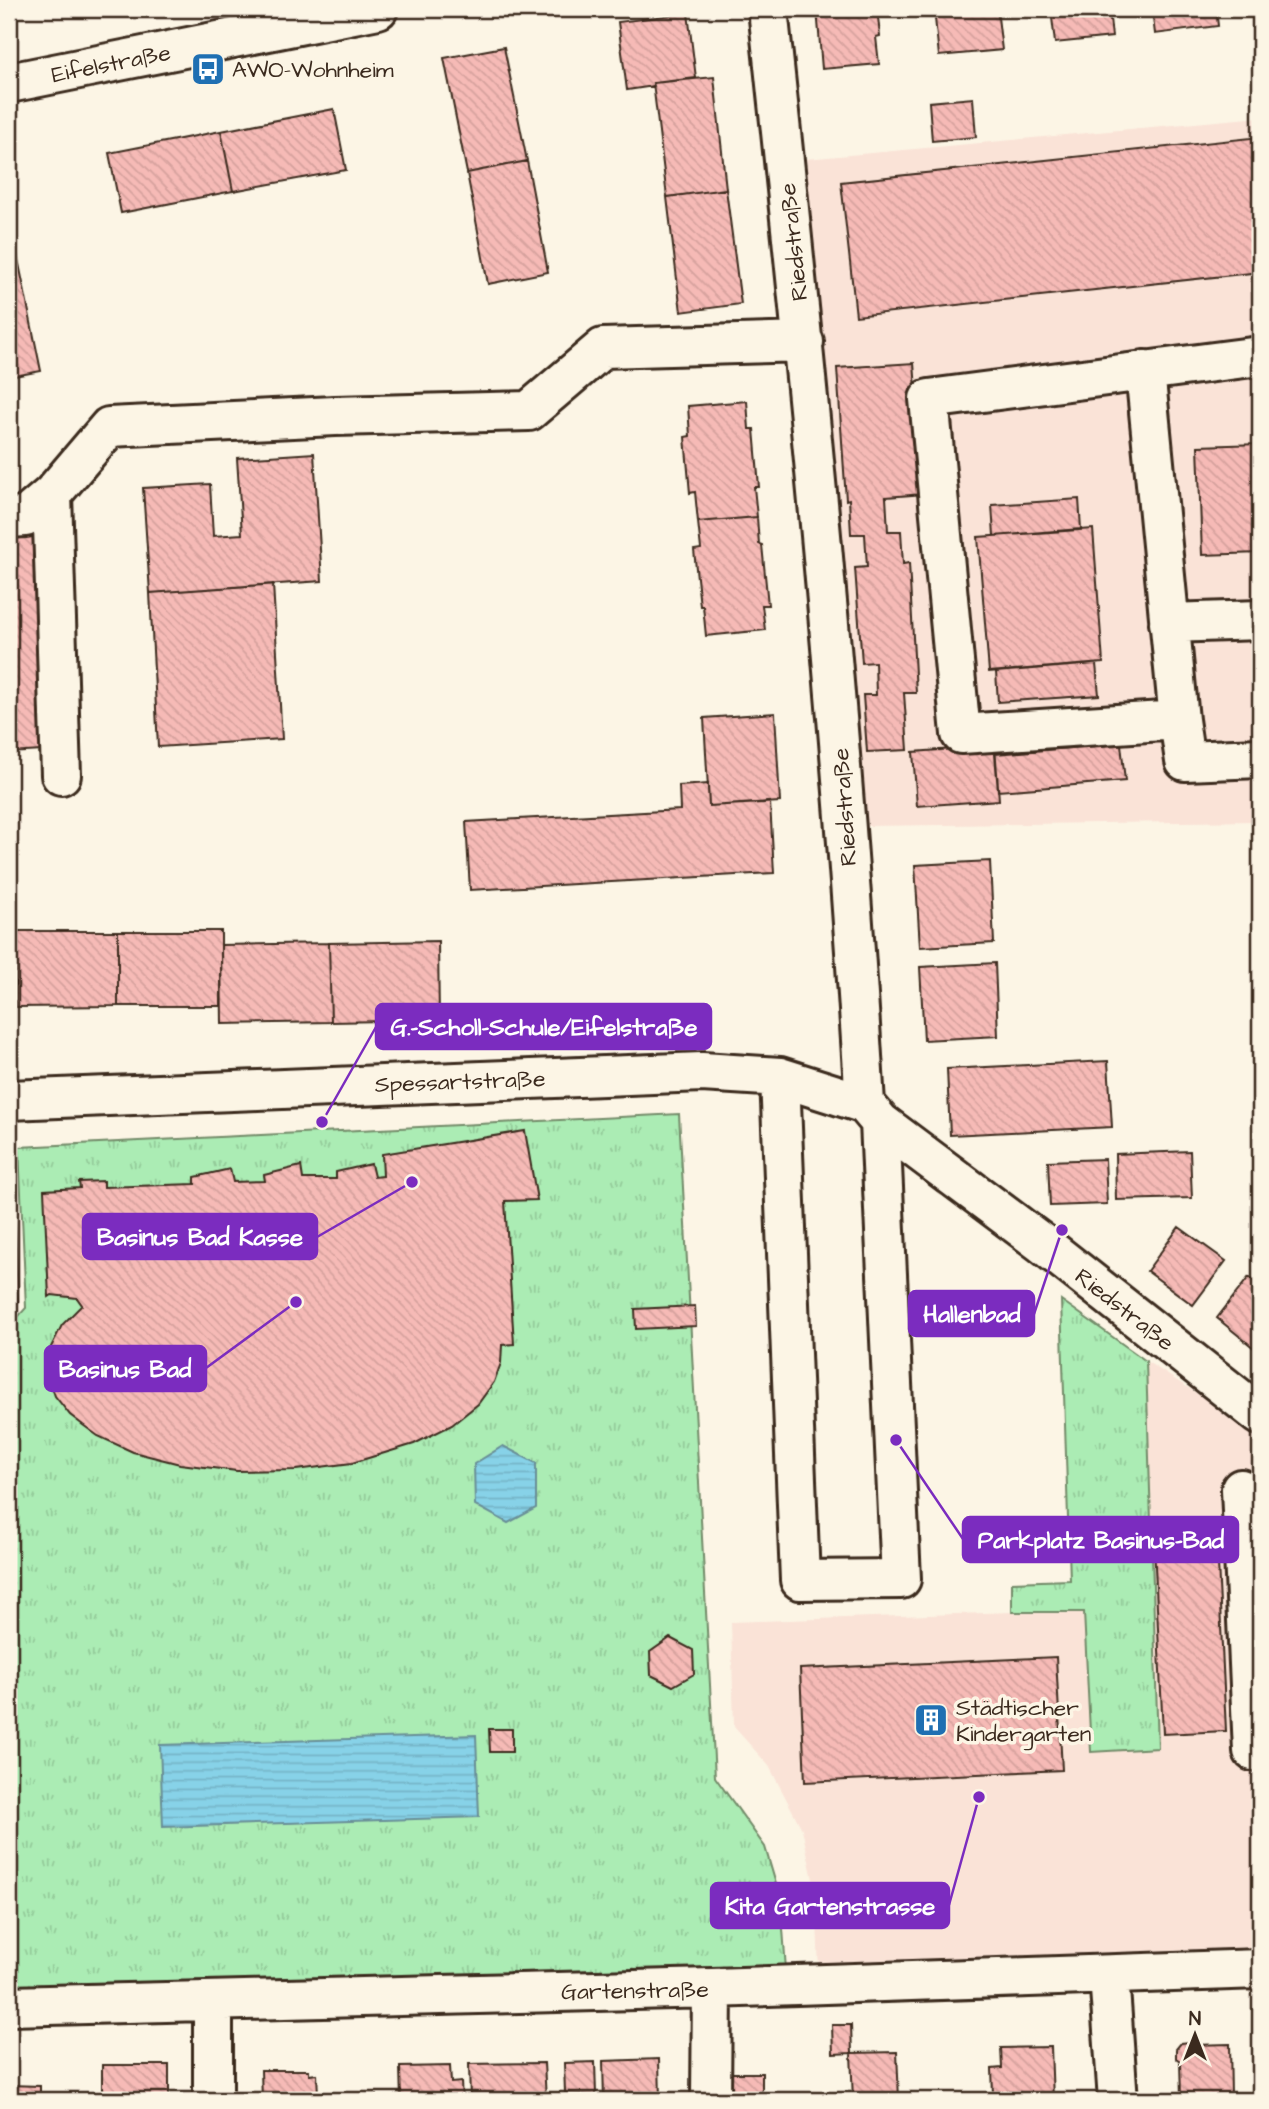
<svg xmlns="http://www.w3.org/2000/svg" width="1269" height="2109" viewBox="0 0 1269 2109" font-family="'Architects Daughter',sans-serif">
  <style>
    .built { fill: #fae3d7 }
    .grass { fill: url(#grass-tufts); stroke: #738b69; stroke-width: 2 }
    .water { fill: url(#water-rules); stroke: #698f97; stroke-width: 2 }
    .building { fill: url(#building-back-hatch); stroke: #3b2a1e; stroke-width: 2 }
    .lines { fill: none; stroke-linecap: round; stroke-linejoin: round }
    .minor-casing { stroke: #3b2a1e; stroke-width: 44 }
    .minor { stroke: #fcf5e5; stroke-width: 38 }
    .labels { text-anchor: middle; stroke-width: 7; stroke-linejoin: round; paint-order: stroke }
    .street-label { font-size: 23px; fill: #3b2a1e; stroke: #fcf5e5 }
    .poi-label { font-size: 23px; fill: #3b2a1e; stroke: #fcf5e5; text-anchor: start }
    .leader { fill: none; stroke: #7b2cbf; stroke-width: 2.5 }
    .callout-dot { fill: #7b2cbf; stroke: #fcf5e5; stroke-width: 2.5 }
    .callout { fill: #7b2cbf; stroke: #7b2cbf; stroke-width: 2.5 }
    .callout-label { font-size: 24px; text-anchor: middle; font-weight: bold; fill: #fff }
  </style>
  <defs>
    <pattern id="grass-tufts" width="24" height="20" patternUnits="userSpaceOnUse" patternTransform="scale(1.75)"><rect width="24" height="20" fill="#abecb4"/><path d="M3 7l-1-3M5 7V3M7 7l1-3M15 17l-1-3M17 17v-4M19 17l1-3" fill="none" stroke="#94cb9a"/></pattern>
    <pattern id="water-rules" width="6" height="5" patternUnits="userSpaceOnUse" patternTransform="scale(1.75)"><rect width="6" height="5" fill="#87d2e8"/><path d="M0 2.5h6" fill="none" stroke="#75b4c7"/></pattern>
    <pattern id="building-back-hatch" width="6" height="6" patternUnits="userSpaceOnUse" patternTransform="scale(1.75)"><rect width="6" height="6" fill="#f6bab6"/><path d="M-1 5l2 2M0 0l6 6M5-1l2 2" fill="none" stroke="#d4a09c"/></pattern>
  </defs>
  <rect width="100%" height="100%" fill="#fcf5e5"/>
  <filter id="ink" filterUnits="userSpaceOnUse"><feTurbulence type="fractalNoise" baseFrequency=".0143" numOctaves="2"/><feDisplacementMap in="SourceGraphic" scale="14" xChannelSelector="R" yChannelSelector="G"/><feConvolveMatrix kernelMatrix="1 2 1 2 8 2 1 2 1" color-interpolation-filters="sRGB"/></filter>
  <g filter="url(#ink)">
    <path class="built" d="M1260,117V821L863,826L806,159Z
      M1146,1361L1245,1424L1260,1402V1958L819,1972L816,1893L802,1829L769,1766L734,1727L731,1622L1012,1612H1084L1091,1752L1157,1749Z"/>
    <path class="grass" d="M679,1114L715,1777L765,1847L781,1901L786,1970L274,1979L9,1988V1327L26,1308L19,1147Z
      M1061,1300L1146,1361L1158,1748L1091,1752L1084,1612H1012V1582L1070,1580Z"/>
    <path class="water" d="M503,1446L536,1463V1508L508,1523L475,1505L474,1464Z
      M476,1735L479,1817L163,1827L160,1745Z"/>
    <path class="building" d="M817,9H874L875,17H878L880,36L876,37L879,64L822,69Z
      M934,9H997L1002,50L939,56Z
      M1051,9H1109L1112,37L1055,43Z
      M1152,9H1216L1218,26L1155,34Z
      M688,13L696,78L653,83L654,86L627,90L618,22Z
      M504,47L527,161L467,173L444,58Z
      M714,77L726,189L667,197L653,83Z
      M973,98L976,137L932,141L929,102Z
      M334,109L346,170L233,191L221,131Z
      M221,131L233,191L121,213L109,153Z
      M1260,137V272L856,316L841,182Z
      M527,161L548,272L488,284L467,173Z
      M726,189L741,304L681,312L667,197Z
      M9,209L18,259L9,261Z
      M18,259L41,371L9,377V261Z
      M914,363L924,494L886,497L888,531H901L903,564L909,563L916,693H904L908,750L867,752L863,695H876L875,662L862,663L855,568L867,567L865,534H851L849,499L846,500L837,368Z
      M747,401L749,429H754L759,487H754L757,517L698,522L695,492L690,493L685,437L690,436L688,406Z
      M1260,444V553L1202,555L1198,446Z
      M314,453L322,581L150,593L143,488L210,484L213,536L242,534L237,458Z
      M1079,499L1081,529L994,536L992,505Z
      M757,517L759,544L762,545L768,605H762L765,630L706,636L703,606H700L694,550L701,549L698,522Z
      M1093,529L1103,663L989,672L978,537Z
      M33,536L42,751L9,753V538Z
      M273,584L282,739L158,747L150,593Z
      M1096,664L1099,695L998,702L996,672Z
      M775,713L780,802L709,806L704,718Z
      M1121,744L1125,781L998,791L995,754Z
      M995,746L999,800L917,806L913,752Z
      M708,784L709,806L770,802L774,873L470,890L466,822L680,810L679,786Z
      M990,861L994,943L920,947L915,865Z
      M16,931H118V1006L16,1007Z
      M118,931H221V1006H118Z
      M438,941L439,1020L331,1022L329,943Z
      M329,943L331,1022L222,1024L221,945Z
      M995,963L998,1036L924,1040L920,967Z
      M1108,1061L1112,1127L950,1135L947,1069Z
      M525,1131L537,1200L505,1201L514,1344L502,1345L501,1363L494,1382L478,1404L452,1425L414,1444L352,1463L296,1470L237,1471L180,1464L133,1452L98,1436L83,1425L70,1415L55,1396L48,1375V1360L51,1347L62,1325L82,1305L77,1298L52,1295L49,1297L44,1190L80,1188L79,1182L104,1181V1187L195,1184V1177L230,1169L233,1182L265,1181L264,1175L301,1166L303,1179H336V1172L371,1164L374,1177L383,1176L382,1154Z
      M1190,1151L1192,1198L1116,1200L1115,1154Z
      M1105,1159L1107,1204L1050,1206L1048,1161Z
      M9,1193H14L18,1302H9Z
      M1179,1227L1226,1261L1193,1305L1147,1271Z
      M1249,1277L1260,1286V1353L1217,1318Z
      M695,1306L696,1326L636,1329L635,1309Z
      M1217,1542L1226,1731L1163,1734L1154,1545Z
      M670,1638L693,1650L694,1674L673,1686L651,1675L650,1652Z
      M1056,1657L1062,1770L805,1782L800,1669Z
      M489,1729H512V1752H490Z
      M832,2025H851L852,2053L833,2054Z
      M1190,2042L1193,2045L1230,2044L1231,2095L1181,2097L1180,2061L1176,2058V2049L1181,2043Z
      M1051,2047L1053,2100H1003V2093L993,2094L992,2069L1002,2068L1001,2048Z
      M897,2052L899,2100H853L851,2053Z
      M659,2059L660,2100H604L603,2061Z
      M595,2062L596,2095L565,2093L564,2063Z
      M544,2063L546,2100H470L469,2064Z
      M102,2065H169V2100H102Z
      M450,2066L451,2083L461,2082L462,2100H401L400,2067Z
      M261,2070H309V2075L317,2074L318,2095H310V2100H262Z
      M728,2073H762V2100H728Z
      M9,2085L40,2086V2100H9Z
      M338,2095H376V2100H338Z
      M1235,2095V2100H1181V2097Z"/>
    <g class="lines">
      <g class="minor-casing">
        <path id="minor" d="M768,9C807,373 843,738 865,1104L880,1122L1043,1244L1260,1415
          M9,83L378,9
          M1145,370L1179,720L961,734L929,399L1260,356
          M52,494L61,775
          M9,518L25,517L52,494L109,427L335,416L529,411L603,348L804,342
          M1169,623L1260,620
          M1179,720L1185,761L1260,758
          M780,1077L800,1580L901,1579L880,1122
          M9,1100L702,1072L780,1077L865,1104
          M1241,1489L1253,1751H1260
          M1109,1975L1118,2100
          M213,2001V2100
          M9,2006L712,1988L1260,1969
          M711,2100L712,1988"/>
      </g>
      <use href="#minor" class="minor"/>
    </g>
  </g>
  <defs>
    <g id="bus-square" transform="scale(1.75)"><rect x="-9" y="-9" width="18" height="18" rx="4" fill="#1f6fb2" stroke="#fcf5e5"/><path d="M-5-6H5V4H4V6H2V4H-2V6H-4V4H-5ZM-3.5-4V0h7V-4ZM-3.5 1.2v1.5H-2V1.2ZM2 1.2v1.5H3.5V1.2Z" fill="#fff"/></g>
    <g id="building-square" transform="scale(1.75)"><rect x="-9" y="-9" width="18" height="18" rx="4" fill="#1f6fb2" stroke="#fcf5e5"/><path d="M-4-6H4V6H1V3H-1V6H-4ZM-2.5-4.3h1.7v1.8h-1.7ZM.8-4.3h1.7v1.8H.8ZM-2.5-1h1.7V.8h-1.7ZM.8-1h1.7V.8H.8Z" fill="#fff"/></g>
  </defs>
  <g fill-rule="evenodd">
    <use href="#bus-square" x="208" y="69"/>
    <use href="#building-square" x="931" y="1720"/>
  </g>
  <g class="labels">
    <g class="street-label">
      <text transform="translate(111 63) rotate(-11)" y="8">Eifelstraße</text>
      <text transform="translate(793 242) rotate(-96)" y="8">Riedstraße</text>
      <text transform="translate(844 807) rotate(-94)" y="8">Riedstraße</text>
      <text transform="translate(460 1081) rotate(-2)" y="8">Spessartstraße</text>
      <text transform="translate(1125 1309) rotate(38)" y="8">Riedstraße</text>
      <text transform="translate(635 1990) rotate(-1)" y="8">Gartenstraße</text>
    </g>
    <g class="poi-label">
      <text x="232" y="77">AWO-Wohnheim</text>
      <text x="956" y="1715">Städtischer<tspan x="956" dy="26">Kindergarten</tspan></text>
    </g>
  </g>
  <path class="leader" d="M322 1122L376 1027M412 1182L317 1237M1062 1230L1034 1314M296 1302L206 1368M896 1440L963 1539M979 1797L949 1905"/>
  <g class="callout-dot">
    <circle cx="322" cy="1122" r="7"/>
    <circle cx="412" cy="1182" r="7"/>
    <circle cx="1062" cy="1230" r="7"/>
    <circle cx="296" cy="1302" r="7"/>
    <circle cx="896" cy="1440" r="7"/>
    <circle cx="979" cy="1797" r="7"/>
  </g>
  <g class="callout">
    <rect x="376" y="1004" width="335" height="45" rx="7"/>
    <rect x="83" y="1214" width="234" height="45" rx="7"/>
    <rect x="909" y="1291" width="125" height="45" rx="7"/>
    <rect x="45" y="1346" width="161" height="45" rx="7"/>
    <rect x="963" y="1517" width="275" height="45" rx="7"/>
    <rect x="711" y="1883" width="238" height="45" rx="7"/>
  </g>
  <g class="callout-label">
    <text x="544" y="1035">G.-Scholl-Schule/Eifelstraße</text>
    <text x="200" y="1245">Basinus Bad Kasse</text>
    <text x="972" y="1322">Hallenbad</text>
    <text x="125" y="1377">Basinus Bad</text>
    <text x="1101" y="1548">Parkplatz Basinus-Bad</text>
    <text x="830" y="1914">Kita Gartenstrasse</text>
  </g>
  <rect width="1269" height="2109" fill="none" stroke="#fcf5e5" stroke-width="35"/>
  <rect x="18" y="18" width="1234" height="2074" fill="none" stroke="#3b2a1e" stroke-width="2.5" filter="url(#ink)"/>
  <g transform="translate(1195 2035)" stroke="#fcf5e5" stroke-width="5" paint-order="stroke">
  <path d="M0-5L12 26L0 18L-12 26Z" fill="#3b2a1e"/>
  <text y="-10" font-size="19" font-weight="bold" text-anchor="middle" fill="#3b2a1e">N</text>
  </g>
</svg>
